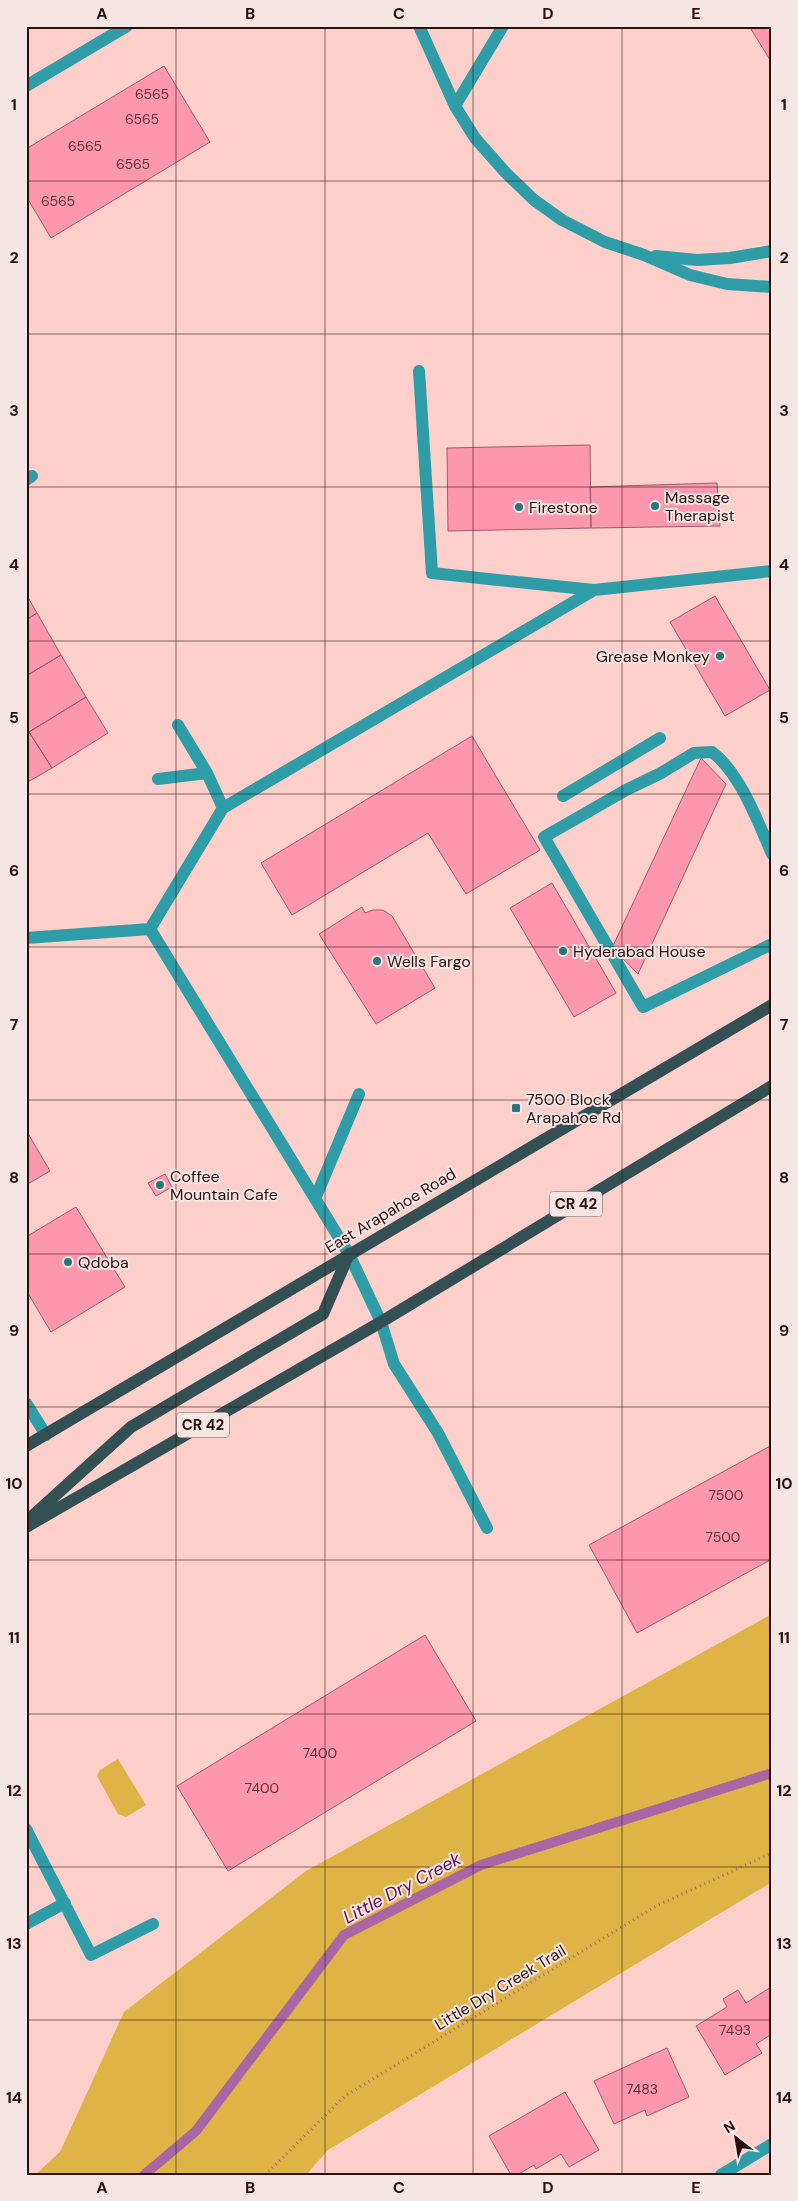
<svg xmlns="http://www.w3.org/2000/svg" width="798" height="2201" viewBox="0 0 798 2201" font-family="'DM Sans',sans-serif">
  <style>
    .green { fill: #e0b346 }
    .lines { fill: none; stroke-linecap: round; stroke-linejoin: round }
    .stream { stroke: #aa66a4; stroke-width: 10 }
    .building { fill: #fc97ae; stroke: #9e5c6b }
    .minor-tunnel { stroke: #ddb2ae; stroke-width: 12; stroke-dasharray: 12 6; stroke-linecap: butt }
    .path { stroke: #97736f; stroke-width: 3; stroke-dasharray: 1 4; stroke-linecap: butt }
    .minor { stroke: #2f9da8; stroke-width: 12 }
    .major { stroke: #335155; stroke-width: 12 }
    .grid { fill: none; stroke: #290f0d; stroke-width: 1; stroke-opacity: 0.55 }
    .poi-dot { fill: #2b747c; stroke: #f5e5e3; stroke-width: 2 }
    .labels { text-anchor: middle; stroke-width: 4; stroke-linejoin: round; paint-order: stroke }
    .number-label { font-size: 14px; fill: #5e3135 }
    .shield { fill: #f5e5e3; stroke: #664f4d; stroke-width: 1 }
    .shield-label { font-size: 15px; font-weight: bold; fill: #290f0d }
    .poi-label { font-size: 16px; fill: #290f0d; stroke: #f5e5e3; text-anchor: start }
    .street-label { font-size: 16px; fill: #290f0d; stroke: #f5e5e3 }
    .water-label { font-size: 18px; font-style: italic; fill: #5a095f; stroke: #f5e5e3 }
    .neatline { fill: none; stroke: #290f0d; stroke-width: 2 }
    .grid-label { font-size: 16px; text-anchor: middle; font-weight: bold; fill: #290f0d }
  </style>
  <rect width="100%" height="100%" fill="#fdcfca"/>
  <path class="green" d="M772,1614V1882L328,2150L306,2175H35L60,2152L124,2012L306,1871Z
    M118,1759L146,1805L126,1817L118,1814L97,1776L100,1770Z"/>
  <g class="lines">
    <path class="stream" d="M144,2175L196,2131L344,1935L481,1865L772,1773"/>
  </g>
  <path class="building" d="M749,26H772V63Z
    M164,66L210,142L51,238L26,196V149Z
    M590,445L591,528L448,531L447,448Z
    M717,483L720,526L591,528L590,487Z
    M26,594L37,613L26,620Z
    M715,596L770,690L725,716L670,622Z
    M37,613L61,655L26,676V620Z
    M61,655L86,697L29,732L26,727V676Z
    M86,697L108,733L52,768L29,732Z
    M26,727L52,768L26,783Z
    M472,736L540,850L466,894L428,833L292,915L261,863Z
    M701,758L726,784L638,974L612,948Z
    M552,883L616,993L574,1017L510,908Z
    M362,907L365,913L373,910H383L392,916L435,988L376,1024L319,934Z
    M26,1130L50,1171L26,1185Z
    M165,1174L172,1187L156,1196L148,1183Z
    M76,1207L125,1287L51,1332L26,1290V1237Z
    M772,1445V1559L637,1633L589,1545Z
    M425,1635L476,1721L228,1871L177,1786Z
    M771,1987L772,2034L756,2044L762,2053L725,2075L696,2026L727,2007L723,1999L738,1990L746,2003Z
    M667,2048L689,2097L647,2116L645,2110L614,2124L594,2081Z
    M565,2092L599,2150L569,2167L561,2154L536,2169L534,2165L517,2175H511L489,2136Z"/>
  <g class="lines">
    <path class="minor-tunnel" d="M770,26L772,28"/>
    <path class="path" d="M265,2175L345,2096L656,1906L772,1853"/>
    <path class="minor" d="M419,26L455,106L475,138L505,172L534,200L562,220L605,242L644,255L690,275L727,284L772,287
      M26,86L127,26
      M455,106L503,26
      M656,256L697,260L730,258L772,251
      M419,371L432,573L594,590L772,571
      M26,480L32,476
      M178,725L207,773L223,808
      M158,779L207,773
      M563,796L660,738
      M772,854C758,822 740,773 712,752L694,753L661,773L626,790L544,837L643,1007L772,944
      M26,938L150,929
      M315,1199L359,1094
      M26,1403L46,1435
      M487,1528L438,1433L394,1364L381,1322L349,1254L150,929L223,808L594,590
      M26,1829L91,1955L153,1924
      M26,1924L65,1903
      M721,2175L772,2144"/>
    <path class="major" d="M26,1446L772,1005
      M27,1521L131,1427L323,1314L349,1254
      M26,1527L381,1322L772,1086"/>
  </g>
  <path class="grid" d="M176,26V2175M325,26V2175M473,26V2175M622,26V2175M26,181H772M26,334H772M26,487H772M26,641H772M26,794H772M26,947H772M26,1100H772M26,1254H772M26,1407H772M26,1560H772M26,1714H772M26,1867H772M26,2020H772"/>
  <g class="poi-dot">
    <circle cx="655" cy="506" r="5"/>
    <circle cx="519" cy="507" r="5"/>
    <circle cx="720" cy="656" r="5"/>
    <circle cx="563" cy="951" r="5"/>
    <circle cx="377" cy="961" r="5"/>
    <rect x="511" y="1103" width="10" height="10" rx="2.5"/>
    <circle cx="160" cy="1185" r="5"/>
    <circle cx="68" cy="1262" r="5"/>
  </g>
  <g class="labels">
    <g class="number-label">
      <text x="152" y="99">6565</text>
      <text x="142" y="124">6565</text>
      <text x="85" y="151">6565</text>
      <text x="133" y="169">6565</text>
      <text x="58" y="206">6565</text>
      <text x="726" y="1500">7500</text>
      <text x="723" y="1542">7500</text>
      <text x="320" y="1758">7400</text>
      <text x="262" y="1793">7400</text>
      <text x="735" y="2035">7493</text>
      <text x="642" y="2094">7483</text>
    </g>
    <g class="shield">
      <rect x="550" y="1191.5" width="52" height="25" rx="4"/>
      <rect x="177" y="1412.5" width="52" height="25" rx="4"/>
    </g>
    <g class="shield-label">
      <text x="576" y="1209">CR 42</text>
      <text x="203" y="1430">CR 42</text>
    </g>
    <g class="poi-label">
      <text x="665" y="503">Massage<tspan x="665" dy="18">Therapist</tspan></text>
      <text x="529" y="513">Firestone</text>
      <text x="710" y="662" text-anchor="end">Grease Monkey</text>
      <text x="573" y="957">Hyderabad House</text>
      <text x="387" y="967">Wells Fargo</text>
      <text x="526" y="1105">7500 Block<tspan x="526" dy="18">Arapahoe Rd</tspan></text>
      <text x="170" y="1182">Coffee<tspan x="170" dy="18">Mountain Cafe</tspan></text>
      <text x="78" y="1268">Qdoba</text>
    </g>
    <g class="street-label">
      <text transform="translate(390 1210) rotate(-31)" y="6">East Arapahoe Road</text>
      <text transform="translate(500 1987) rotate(-31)" y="6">Little Dry Creek Trail</text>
    </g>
    <g class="water-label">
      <text transform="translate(402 1888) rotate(-28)" y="6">Little Dry Creek</text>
    </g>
  </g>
  <rect width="798" height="2201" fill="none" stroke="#f5e5e3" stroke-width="55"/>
  <g transform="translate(736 2138) rotate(329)" stroke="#f5e5e3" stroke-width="4" paint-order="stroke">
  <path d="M0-4L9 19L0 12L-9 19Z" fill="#290f0d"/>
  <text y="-8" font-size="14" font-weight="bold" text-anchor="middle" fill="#290f0d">N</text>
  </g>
  <rect x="28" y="28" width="742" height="2146" class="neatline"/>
  <g class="grid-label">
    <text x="102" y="19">A</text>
    <text x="250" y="19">B</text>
    <text x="399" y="19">C</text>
    <text x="548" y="19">D</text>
    <text x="696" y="19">E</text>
    <text x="14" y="110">1</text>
    <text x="784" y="110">1</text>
    <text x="14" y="263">2</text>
    <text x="784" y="263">2</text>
    <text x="14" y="416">3</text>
    <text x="784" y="416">3</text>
    <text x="14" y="570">4</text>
    <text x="784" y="570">4</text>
    <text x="14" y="723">5</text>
    <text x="784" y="723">5</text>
    <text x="14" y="876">6</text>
    <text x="784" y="876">6</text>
    <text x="14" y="1030">7</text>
    <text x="784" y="1030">7</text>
    <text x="14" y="1183">8</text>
    <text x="784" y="1183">8</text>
    <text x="14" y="1336">9</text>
    <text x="784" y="1336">9</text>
    <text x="14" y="1489">10</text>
    <text x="784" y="1489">10</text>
    <text x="14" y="1643">11</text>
    <text x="784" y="1643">11</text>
    <text x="14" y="1796">12</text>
    <text x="784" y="1796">12</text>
    <text x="14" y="1949">13</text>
    <text x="784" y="1949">13</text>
    <text x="14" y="2103">14</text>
    <text x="784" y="2103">14</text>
    <text x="102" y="2193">A</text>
    <text x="250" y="2193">B</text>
    <text x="399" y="2193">C</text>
    <text x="548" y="2193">D</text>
    <text x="696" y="2193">E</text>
  </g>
</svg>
